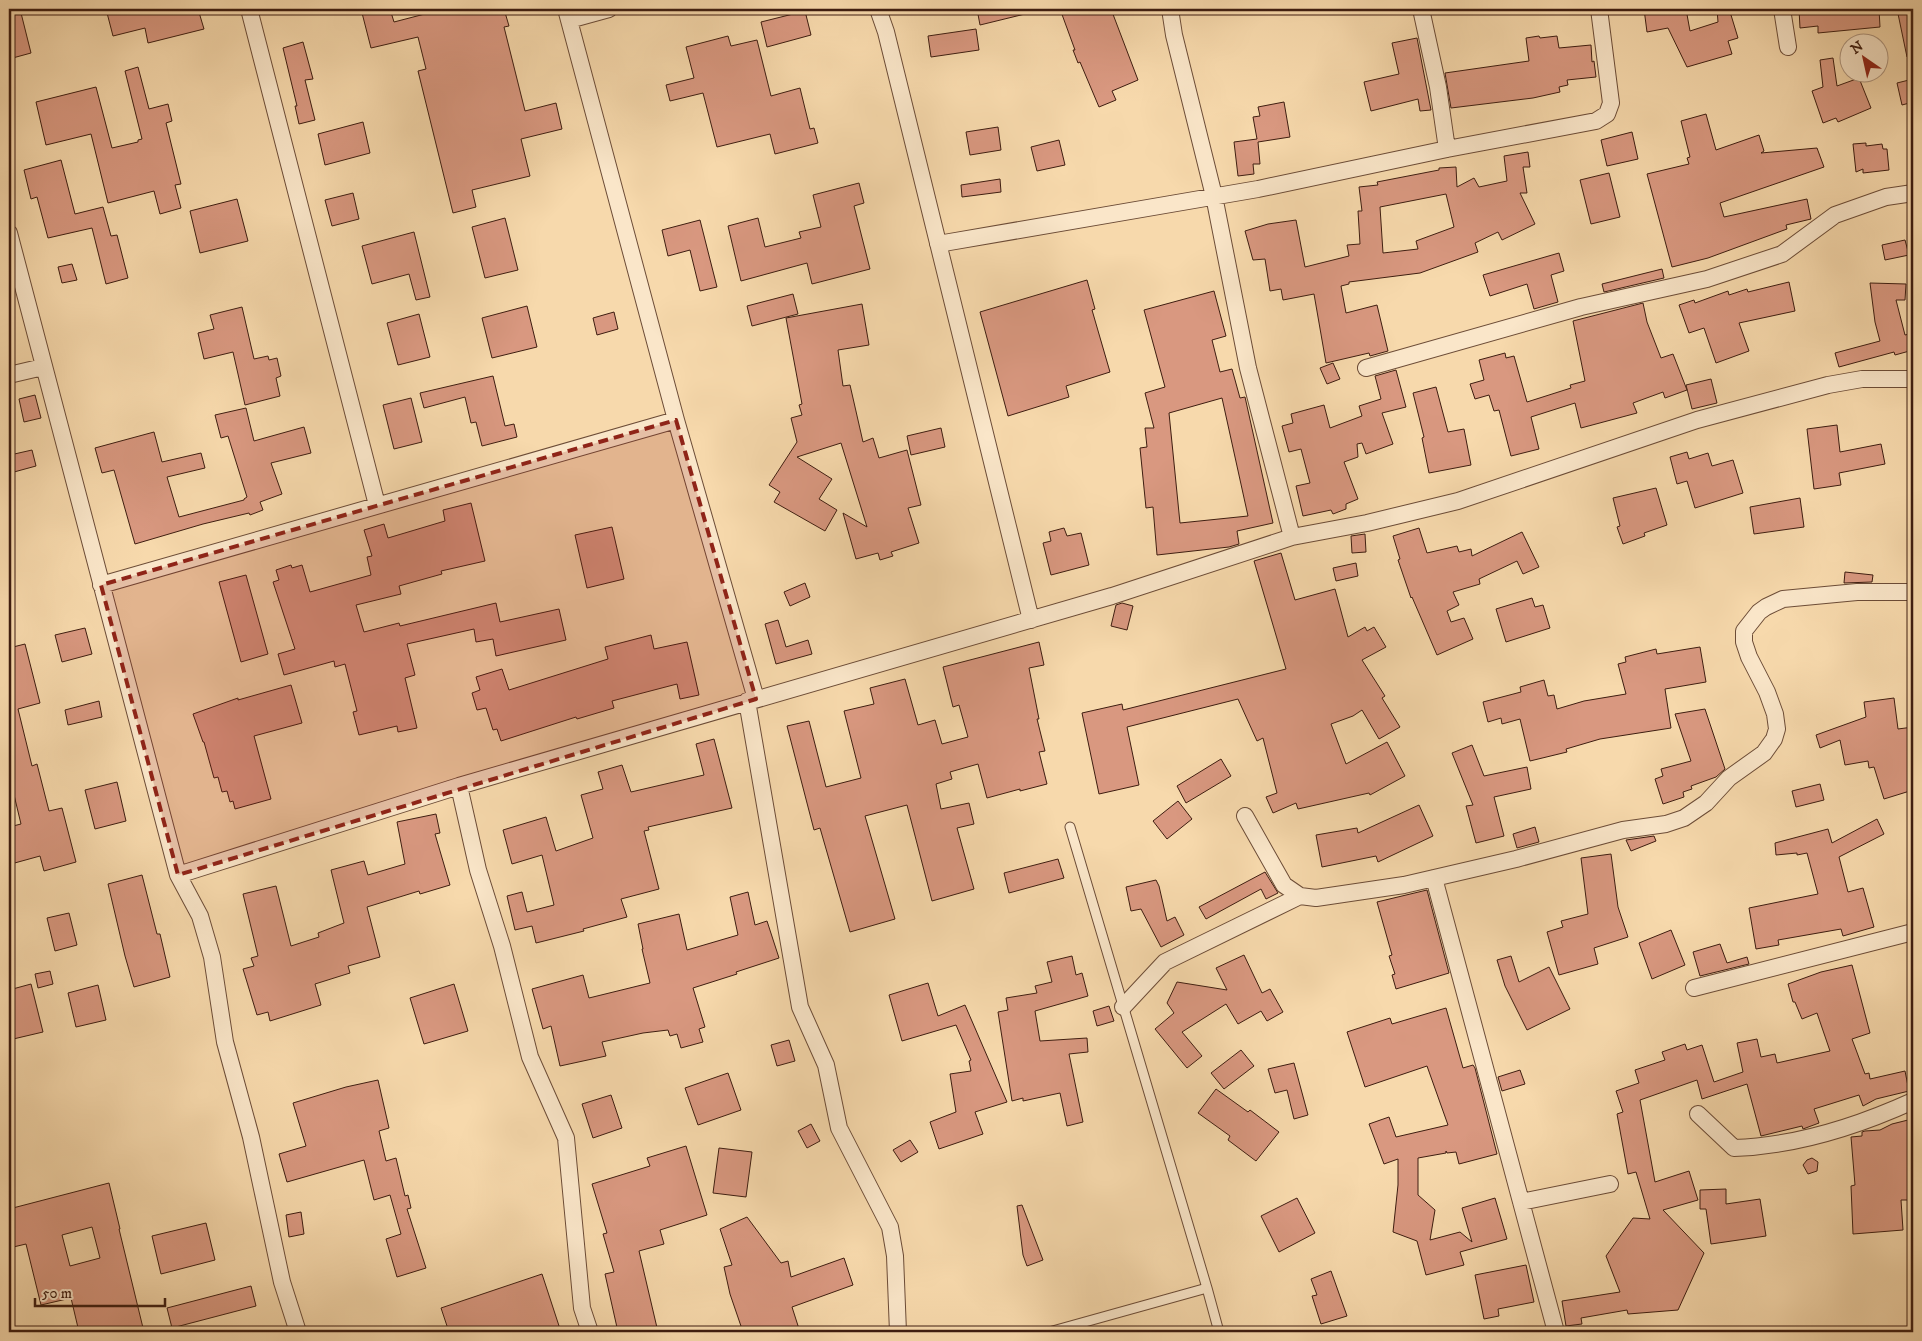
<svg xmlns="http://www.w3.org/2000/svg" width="1922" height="1341" viewBox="0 0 1922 1341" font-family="'IM FELL DW Pica',serif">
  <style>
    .building { fill: #d99880; stroke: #3e1d10; fill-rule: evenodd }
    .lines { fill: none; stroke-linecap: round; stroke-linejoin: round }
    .service-casing { stroke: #6c4c37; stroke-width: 11 }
    .minor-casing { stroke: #6c4c37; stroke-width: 18 }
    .service { stroke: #fae6c9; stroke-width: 9 }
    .minor { stroke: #fae6c9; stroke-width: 16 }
    .marked { fill: #8f2418; fill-opacity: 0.2; stroke: #8f2418; stroke-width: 4; stroke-dasharray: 10 6; stroke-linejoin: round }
  </style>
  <rect width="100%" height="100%" fill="#f7d9ac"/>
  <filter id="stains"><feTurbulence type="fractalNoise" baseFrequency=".004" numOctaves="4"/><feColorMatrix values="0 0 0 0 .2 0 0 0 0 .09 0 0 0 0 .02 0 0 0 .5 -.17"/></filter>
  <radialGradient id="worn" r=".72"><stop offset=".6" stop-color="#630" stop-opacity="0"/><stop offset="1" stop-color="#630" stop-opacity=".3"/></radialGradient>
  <path class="building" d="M9,9H20L31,53L9,59Z
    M106,9H198L204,29L148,43L145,28L113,36Z
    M361,9H390L394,22L444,9L445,13L462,9H504L509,26L504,27L525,111L556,103L562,129L521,139L530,176L472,190L476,207L453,213L418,71L426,69L418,37L371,48Z
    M977,9H1024L1025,14L980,25Z
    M1060,9H1111L1138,80L1112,91L1116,100L1099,107L1080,62L1078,63L1073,50H1075Z
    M1644,9H1686L1690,31L1718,22L1717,9H1731V15L1738,38L1728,41L1732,54L1687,67L1668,28L1647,32Z
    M1799,9H1879L1880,27L1818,33V26L1800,28Z
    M1897,9H1912L1913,56L1907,57Z
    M805,11L811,35L767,47L761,22Z
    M976,29L979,50L931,57L928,36Z
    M728,36L731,46L757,40L771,96L800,88L810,129L814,128L818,143L775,154L770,134L717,147L703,93L670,101L666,85L694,78L686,47Z
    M1539,36L1540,38L1557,36L1559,48L1591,45L1592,62L1594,61L1596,77L1567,80L1568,85L1559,87L1560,92L1533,98L1451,108L1445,73L1529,61L1526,38Z
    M1417,38L1431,110L1420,111L1418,99L1371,111L1364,82L1399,74L1392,43Z
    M303,42L313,79L305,80L315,120L299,124L295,106H297L283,48Z
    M1833,58L1837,86L1859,78L1871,108L1838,122L1836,118L1823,123L1812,91L1823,87L1820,60Z
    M138,67L149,109L168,104L172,121L166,123L181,184L175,185L181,208L160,214L154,191L108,203L91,134L46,145L36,102L96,87L112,148L138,142V140L142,139L125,71Z
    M1913,79V102L1902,105L1897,83Z
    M1284,102L1290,137L1258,142L1260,164H1253L1254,174L1238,176L1234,142L1257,139L1253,117L1260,116L1258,107Z
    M1706,114L1716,150L1759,135L1764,151L1761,153L1817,148L1824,167L1720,203L1724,217L1807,199L1811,219L1786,225L1787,229L1708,258L1672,267L1647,174L1689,164L1687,158L1690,157L1681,121Z
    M363,122L370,153L325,165L318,134Z
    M998,127L1001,150L970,155L966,132Z
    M1632,132L1638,159L1607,166L1601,140Z
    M1059,140L1065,165L1037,171L1031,147Z
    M1866,143V146L1882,144L1883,149H1887L1889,170L1863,173V169L1856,172L1853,144Z
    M1528,152L1530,167H1523L1527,193H1520L1535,224L1502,240L1498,232L1475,243L1478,252L1420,273L1349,282V284L1341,286L1346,313L1377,305L1388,351L1370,356L1369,353L1326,363L1314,294L1283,300L1281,289L1270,291L1265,259L1253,260L1245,231L1268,224L1296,220L1305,267L1349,256L1347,245L1360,244L1358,211H1362L1359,187L1378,185L1377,182L1439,170V168L1456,167L1457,187L1474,178L1479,187L1507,181L1504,156ZM1446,194L1454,227L1416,241L1418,249L1383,253L1380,207Z
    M61,160L75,214L103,207L111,236L117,235L128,278L106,284L92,228L48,238L37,197L31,199L24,170Z
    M1609,173L1620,217L1591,224L1580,180Z
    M1000,179L1001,192L962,197L961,185Z
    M859,183L864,203L854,206L870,269L812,284L807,263L741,281L728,226L758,218L765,247L801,238L799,232L821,227L813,195Z
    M353,193L359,219L332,226L325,200Z
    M237,199L248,241L200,253L190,211Z
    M505,218L518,270L485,278L472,227Z
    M700,220L717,287L700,291L690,250L668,256L662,230Z
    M414,232L430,297L416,300L409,274L372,284L362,246Z
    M1905,240L1909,255L1885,260L1882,245Z
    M1559,253L1564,271L1551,275L1558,302L1534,309L1527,284L1490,296L1483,275Z
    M72,264L77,280L62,283L58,267Z
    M1662,269L1664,278L1604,292L1602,284Z
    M1087,280L1095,309L1092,310L1110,372L1066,386L1069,397L1008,416L980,312Z
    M1789,282L1795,311L1739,323L1749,351L1716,363L1704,328L1689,333L1679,305L1694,300L1695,303L1728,291L1729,295L1747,289L1748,292Z
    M1870,283L1906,284L1905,300H1896L1905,335L1913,333V350L1895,355L1894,352L1839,367L1835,353L1880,341L1875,322Z
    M1214,291L1226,336L1212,340L1220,372L1232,369L1240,398L1245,397L1273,523L1237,531L1239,544L1229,547L1157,555L1153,507L1146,508L1140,448L1147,447L1145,428H1154L1145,393L1165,387L1144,310ZM1222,398L1248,516L1180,523L1169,413Z
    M793,294L798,314L752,326L747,306Z
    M1643,303L1647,322L1661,358L1673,354L1687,390L1665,398L1663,392L1633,403L1637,413L1581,428L1575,403L1531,417L1539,449L1511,456L1499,410L1494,411L1489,395L1475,399L1470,384L1484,380L1479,360L1505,353L1506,358L1514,356L1527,402L1571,388L1570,385L1585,381L1573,321Z
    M862,304L869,345L838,350L843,386L850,385L863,442L873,438L879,458L907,450L921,505L908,508L919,543L891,552L893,556L880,560L878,553L856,559L843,513L867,527L841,443L797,457L832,479L819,499L837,510L825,531L774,502L780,492L769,485L797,442L791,418L802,415L799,405L802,404L786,318Z
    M527,306L537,347L492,358L482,318Z
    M242,307L254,359L268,356L269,360L277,358L281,376L276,378L280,396L245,405L233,352L204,359L198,333L214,329L210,315Z
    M614,312L618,329L597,335L593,318Z
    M419,314L430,357L398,365L387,323Z
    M1333,363L1340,379L1327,384L1320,368Z
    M1396,370L1406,407L1382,413L1393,444L1366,454L1362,443L1357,444L1358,457L1344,462L1358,499L1346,504V509L1333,514L1331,510L1303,516L1296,486L1310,483L1301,449L1289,452L1282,426L1293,423L1291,414L1324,405L1330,428L1362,416L1359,406L1381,399L1375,376Z
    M493,376L505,426L514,424L517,437L482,446L476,422L471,423L465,397L424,408L420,393Z
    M1711,379L1717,403L1692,409L1686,385Z
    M1436,387L1448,432L1464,429L1471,465L1429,473L1422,438L1424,437L1413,393Z
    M35,395L41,418L24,422L19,399Z
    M411,398L422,442L394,449L383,405Z
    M246,408L254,441L304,427L311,453L271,463L282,494L260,502L263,510L250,515L249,513L203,524L135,544L114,470L102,473L95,448L154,432L162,462L201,453L205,468L167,477L179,517L244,500V499L247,497L228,436L221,438L215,415Z
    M1837,425L1840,452L1881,444L1885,464L1839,473L1841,485L1814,489L1807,429Z
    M941,428L945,447L911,455L907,436Z
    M32,450L36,466L14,472L10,455Z
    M1687,452L1689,459L1708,453L1712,466L1733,460L1743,493L1695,508L1687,481L1677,484L1670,457Z
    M1656,488L1667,525L1644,533L1645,536L1623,544L1617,527L1620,526L1613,498Z
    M1800,498L1804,527L1754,534L1750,507Z
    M471,503L485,561L441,571L442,574L399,586L401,594L356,605L364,632L399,623L400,626L496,603L500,622L559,609L566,640L496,656L493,639L476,642L474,629L407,644L415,675L405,678L417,728L398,732L397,726L359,735L353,712L357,711L345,664L335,667L334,661L284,675L278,654L295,649L273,582L279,580L276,570L291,565L292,568L302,565L310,592L371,575L367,557L372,556L364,530L384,524L388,538L445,521L443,510Z
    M612,527L624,579L587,588L575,535Z
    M1064,528L1067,536L1081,533L1089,565L1051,575L1043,543L1051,541L1049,532Z
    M1419,528L1427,553L1457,546L1459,552L1471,549L1472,556L1522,532L1539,567L1523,574L1517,561L1479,579L1480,584L1453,592L1459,605L1447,611L1451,622L1464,618L1473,639L1437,655L1412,597L1411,598L1398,560L1400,559L1393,536Z
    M1365,534L1366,552L1352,553L1351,536Z
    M1281,553L1295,600L1335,589L1348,637L1365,627L1367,631L1374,627L1386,647L1362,660L1385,696L1382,698L1400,727L1379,739L1362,710L1353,716L1331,724L1346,764L1387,742L1405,776L1370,795L1369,793L1298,809L1296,803L1273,813L1266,797L1277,793L1263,738L1257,741L1238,699L1127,727L1139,785L1099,794L1082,713L1122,704L1123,710L1286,669L1254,561Z
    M1356,563L1358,576L1336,581L1333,568Z
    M1845,572L1873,575L1872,582L1844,583Z
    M246,575L268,654L241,662L219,582Z
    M805,583L810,597L790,606L784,592Z
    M1532,598L1535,607L1543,605L1550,628L1506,642L1496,609Z
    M1122,603L1133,606L1127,630L1111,626L1116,605Z
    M778,620L786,647L808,640L812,654L776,664L765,624Z
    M85,628L92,654L62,662L55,635Z
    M651,635L654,649L687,642L699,695L680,699L677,684L612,701L614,708L577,719L576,717L501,741L497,729L493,730L486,708L477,710L472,693L480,690L476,677L502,669L509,690L608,659L605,647Z
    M1039,642L1044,665L1029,668L1039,719H1037L1045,751L1039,752L1047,784L1020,791V789L987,798L978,764L950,772L952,779L936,784L941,809L969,803L974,824L957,828L974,889L932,901L907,805L865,816L895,919L850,932L820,828L814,830L787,726L809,721L826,787L861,778L844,711L874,704L870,688L905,679L918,725L935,720L942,744L968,737L959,705L953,707L943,667Z
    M25,644L40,703L18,709L32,766L37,764L49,811L62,808L76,862L44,871L40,856L11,864L9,854V827L21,824L9,774V771L13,770L9,754V648Z
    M1700,647L1706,682L1665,689L1671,728L1600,739L1566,749L1567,752L1530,761L1520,719L1502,724L1501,718L1488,722L1483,702L1521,692L1520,687L1544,680L1548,696L1554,695L1557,709L1584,701L1626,694L1618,664L1626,662L1625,657L1656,649L1657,654Z
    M291,685L302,723L254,736L271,799L235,809L233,801L230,802L227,791L222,792L218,777L214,778L204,742H203L193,714L238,698V700Z
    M1894,698L1898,729L1913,727V790L1884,799L1874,767L1869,768L1868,761L1845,765L1840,740L1820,748L1816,735L1866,717L1864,702Z
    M99,701L102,717L68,725L65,710Z
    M1705,709L1725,769L1716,777L1691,786L1692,789L1683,792L1684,797L1663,804L1655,779L1663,776L1661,769L1691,761L1675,714Z
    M714,739L732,808L648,827L649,830L644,831L659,889L621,899L627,917L583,929L584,931L536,943L532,926L515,930L507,896L522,892L527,912L554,905L542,855L512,864L503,830L546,817L556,851L593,838L581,795L603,789L598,772L622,765L631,792L704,775L696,744Z
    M1472,745L1484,776L1527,767L1531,789L1494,797L1504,836L1476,843L1466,806L1473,805L1452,753Z
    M1221,759L1231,776L1186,803L1177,786Z
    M117,782L126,821L95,829L85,790Z
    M1820,784L1824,800L1796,807L1792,791Z
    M1178,801L1192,819L1167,839L1153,821Z
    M1419,805L1433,836L1378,862L1376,856L1322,867L1316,835L1357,828L1358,833Z
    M436,814L440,833L435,834L450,885L420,894L419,891L367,907L380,957L348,966L350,973L315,984L321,1005L270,1021L268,1012L257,1015L243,969L254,966L251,958L258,956L243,894L276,886L291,946L319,937L318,933L344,923L331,870L364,861L368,875L405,864L397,822Z
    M1877,819L1884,834L1839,857L1848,892L1863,888L1874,927L1843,936L1841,929L1778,940L1779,945L1756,949L1749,908L1818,894L1807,853L1797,855V853L1776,855L1775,843L1828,829L1832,843Z
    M1535,827L1539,842L1517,848L1513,834Z
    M1654,836L1656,841L1631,851L1626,840Z
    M1611,854L1618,907L1628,937L1594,948L1598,964L1559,975L1547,932L1563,927L1561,921L1588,914L1581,858Z
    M1058,859L1064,878L1009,893L1004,873Z
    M1265,872L1278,893L1266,899L1261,889L1206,919L1199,907Z
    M142,875L157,934H160L170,977L134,987L125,956L108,884Z
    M1156,880L1159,886L1167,921L1175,917L1184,935L1161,947L1141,909L1131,911L1126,887Z
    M1427,890L1449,973L1396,989L1392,975L1395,974L1389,956L1392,955L1377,902Z
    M748,892L755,925L767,921L779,958L736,972L737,974L693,988L705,1027L699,1029L703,1042L681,1048L677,1034L670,1036L668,1030L643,1033L602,1042L606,1056L560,1066L551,1026L543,1029L532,989L583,975L589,998L650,983L642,949H643L638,924L679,914L687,950L738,935L730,897Z
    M69,913L77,945L55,951L47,918Z
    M1671,930L1685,965L1652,979L1639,943Z
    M1720,944L1727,963L1747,957L1749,964L1700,976L1693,952Z
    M1244,955L1262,993L1270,989L1283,1012L1267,1021L1261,1011L1238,1024L1226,1004L1182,1032L1202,1056L1187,1068L1155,1029L1174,1013L1167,1003L1177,982L1227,990L1216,968Z
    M1072,956L1076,975L1082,973L1088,996L1035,1011L1040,1041L1087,1038L1088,1052L1069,1054L1083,1122L1067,1126L1060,1093L1023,1101V1098L1012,1101L998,1012L1008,1010L1006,998L1037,993L1035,986L1052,982L1047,962Z
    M1511,956L1519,982L1549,967L1570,1009L1527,1030L1505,986L1497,960Z
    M1852,965L1870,1033L1852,1039L1865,1074L1869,1073L1870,1079L1905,1071L1909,1091L1876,1099L1863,1106L1859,1095L1814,1109L1819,1123L1803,1129L1802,1126L1761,1136L1747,1084L1702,1099L1697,1080L1640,1100L1655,1182L1689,1171L1698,1200L1663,1210L1704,1253L1678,1310L1628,1314L1627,1310L1581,1318L1582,1324L1566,1326L1562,1301L1620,1292L1606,1256L1633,1218L1650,1219L1636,1172L1628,1174L1617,1114L1623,1112L1616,1091L1639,1083L1635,1070L1665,1060L1662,1052L1685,1044L1687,1050L1702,1045L1714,1082L1743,1072L1737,1043L1757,1039L1761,1057L1775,1054L1777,1063L1830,1051L1817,1013L1802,1019L1795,1002H1793L1788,984L1821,972Z
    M50,971L53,984L38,988L35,974Z
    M928,983L938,1016L965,1005L1007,1102L975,1112L983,1134L939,1149L930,1122L956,1112L950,1074L971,1071L969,1061L971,1060L956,1025L902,1041L889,995Z
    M31,984L43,1032L9,1040V990Z
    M454,984L468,1031L424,1044L410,998Z
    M98,985L106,1020L76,1027L68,993Z
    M1109,1006L1114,1021L1097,1026L1093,1011Z
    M1446,1008L1463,1068L1473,1065L1475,1068L1497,1154L1459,1164L1456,1152L1447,1153L1446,1151V1153L1418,1158V1195L1435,1210L1430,1240L1460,1232L1472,1242L1462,1208L1495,1198L1507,1239L1460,1252L1464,1265L1426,1275L1417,1241L1393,1232L1398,1185V1159L1384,1164L1369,1124L1389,1117L1396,1137L1448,1125L1427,1066L1365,1087L1347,1032L1390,1018L1392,1024Z
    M789,1040L795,1061L777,1066L771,1045Z
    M1241,1050L1254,1066L1224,1089L1211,1073Z
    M1294,1063L1308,1115L1294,1119L1287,1090L1275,1093L1268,1069Z
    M1520,1070L1525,1084L1502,1091L1498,1077Z
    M728,1073L741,1110L698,1125L685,1088Z
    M378,1080L389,1128L379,1131L386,1161L396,1158L405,1196L408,1195L411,1208L407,1209L426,1268L397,1277L386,1239L401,1234L390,1195L374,1200L364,1160L287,1182L279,1154L306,1146L293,1103L346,1087Z
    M1216,1089L1248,1112L1250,1110L1279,1132L1256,1161L1228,1140L1230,1136L1198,1113Z
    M611,1095L622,1128L593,1138L582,1104Z
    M1908,1120L1913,1153V1200H1901L1903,1230L1853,1234L1851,1186L1855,1185L1851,1137L1862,1136V1132L1865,1131L1880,1130L1892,1124Z
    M811,1124L820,1141L807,1148L798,1131Z
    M910,1140L918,1152L901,1162L893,1150Z
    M686,1146L707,1215L660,1230L664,1244L639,1251L658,1332H618L605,1274L614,1272L603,1234L607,1233L592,1184L650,1166L647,1158Z
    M719,1148L752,1152L746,1197L713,1193Z
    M1812,1158L1818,1162L1817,1171L1808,1174L1803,1165L1807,1160Z
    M109,1183L120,1229H119L144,1332H105L104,1328L87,1332H79L71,1298L41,1305L26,1244L9,1248V1209ZM92,1227L100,1258L70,1266L62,1235Z
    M1726,1189V1204L1760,1199L1766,1236L1711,1244L1706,1209H1700V1190Z
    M1297,1198L1315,1233L1279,1252L1261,1216Z
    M1022,1205L1043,1260L1027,1266L1023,1255L1017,1206Z
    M301,1212L304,1234L289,1237L286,1215Z
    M747,1217L781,1263L788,1261L791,1277L844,1258L853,1285L792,1307L800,1332H743L730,1294L724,1267L732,1265L720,1229Z
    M206,1223L215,1260L161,1274L152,1236Z
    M1526,1265L1534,1302L1498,1309L1499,1316L1484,1319L1475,1275Z
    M1331,1271L1347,1316L1321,1324L1312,1296L1317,1295L1311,1279Z
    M542,1274L561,1332H449L441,1308Z
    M251,1286L256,1306L172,1328L167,1308Z"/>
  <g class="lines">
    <g class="service-casing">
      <path id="service" d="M1070,827L1207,1288
        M1049,1332L1207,1288L1219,1332"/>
    </g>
    <g class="minor-casing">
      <path id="minor" d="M249,9L377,505
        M566,9L676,420L756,699
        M878,9L886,32L1031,620
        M1170,9L1174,35L1214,196L1248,368L1292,537
        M1421,9L1438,87L1447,149
        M1782,9L1788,47
        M569,20L609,9
        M9,233L178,875L459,786L1112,596L1292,537L1367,523L1458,501L1697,420L1828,385L1862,379H1913
        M938,244L1258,189L1447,149L1596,121L1607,114L1611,103L1599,9
        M1366,368L1581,307L1707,279L1782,254L1835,215L1886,197L1913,193
        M9,375L43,367
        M101,585L676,420
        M747,701L800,1007L826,1065L839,1128L890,1227L895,1256L898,1332
        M459,786L478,870L502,946L530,1057L566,1138L582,1308L590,1332
        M1245,816L1284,885L1300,896L1316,898L1404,885L1516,859L1623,830L1666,824L1684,818L1706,803L1729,778L1764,753L1774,739L1777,729L1775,714L1767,692L1749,657L1744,642V631L1759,612L1766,607L1783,599L1857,592H1913
        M178,875L200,916L212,957L225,1042L251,1137L282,1282L298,1332
        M1434,878L1556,1332
        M1694,988L1913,932
        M1123,1007L1165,962L1300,896
        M1698,1114L1734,1148C1795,1146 1858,1126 1913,1101
        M1521,1202L1610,1184"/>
    </g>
    <use href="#service" class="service"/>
    <use href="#minor" class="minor"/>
  </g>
  <path class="marked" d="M676,420L756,699L178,875L101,585Z"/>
  <rect width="1922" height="1341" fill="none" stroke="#f7d9ac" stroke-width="30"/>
  <rect x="10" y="10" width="1902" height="1321" fill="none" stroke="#3e1d10" stroke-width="2.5"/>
  <rect x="15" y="15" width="1892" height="1311" fill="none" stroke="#3e1d10"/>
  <g transform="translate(1864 58) rotate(326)"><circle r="24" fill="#fae6c9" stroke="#af967f"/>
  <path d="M0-4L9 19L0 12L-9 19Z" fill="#8f2418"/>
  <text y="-8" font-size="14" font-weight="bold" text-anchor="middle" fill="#3e1d10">N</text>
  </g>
  <path d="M35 1298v8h130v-8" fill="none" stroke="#3e1d10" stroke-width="2.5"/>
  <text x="42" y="1298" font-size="15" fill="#3e1d10" stroke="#fae6c9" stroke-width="4" paint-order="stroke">50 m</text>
  <rect width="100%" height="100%" filter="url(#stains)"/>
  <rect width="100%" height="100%" fill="url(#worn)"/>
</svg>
